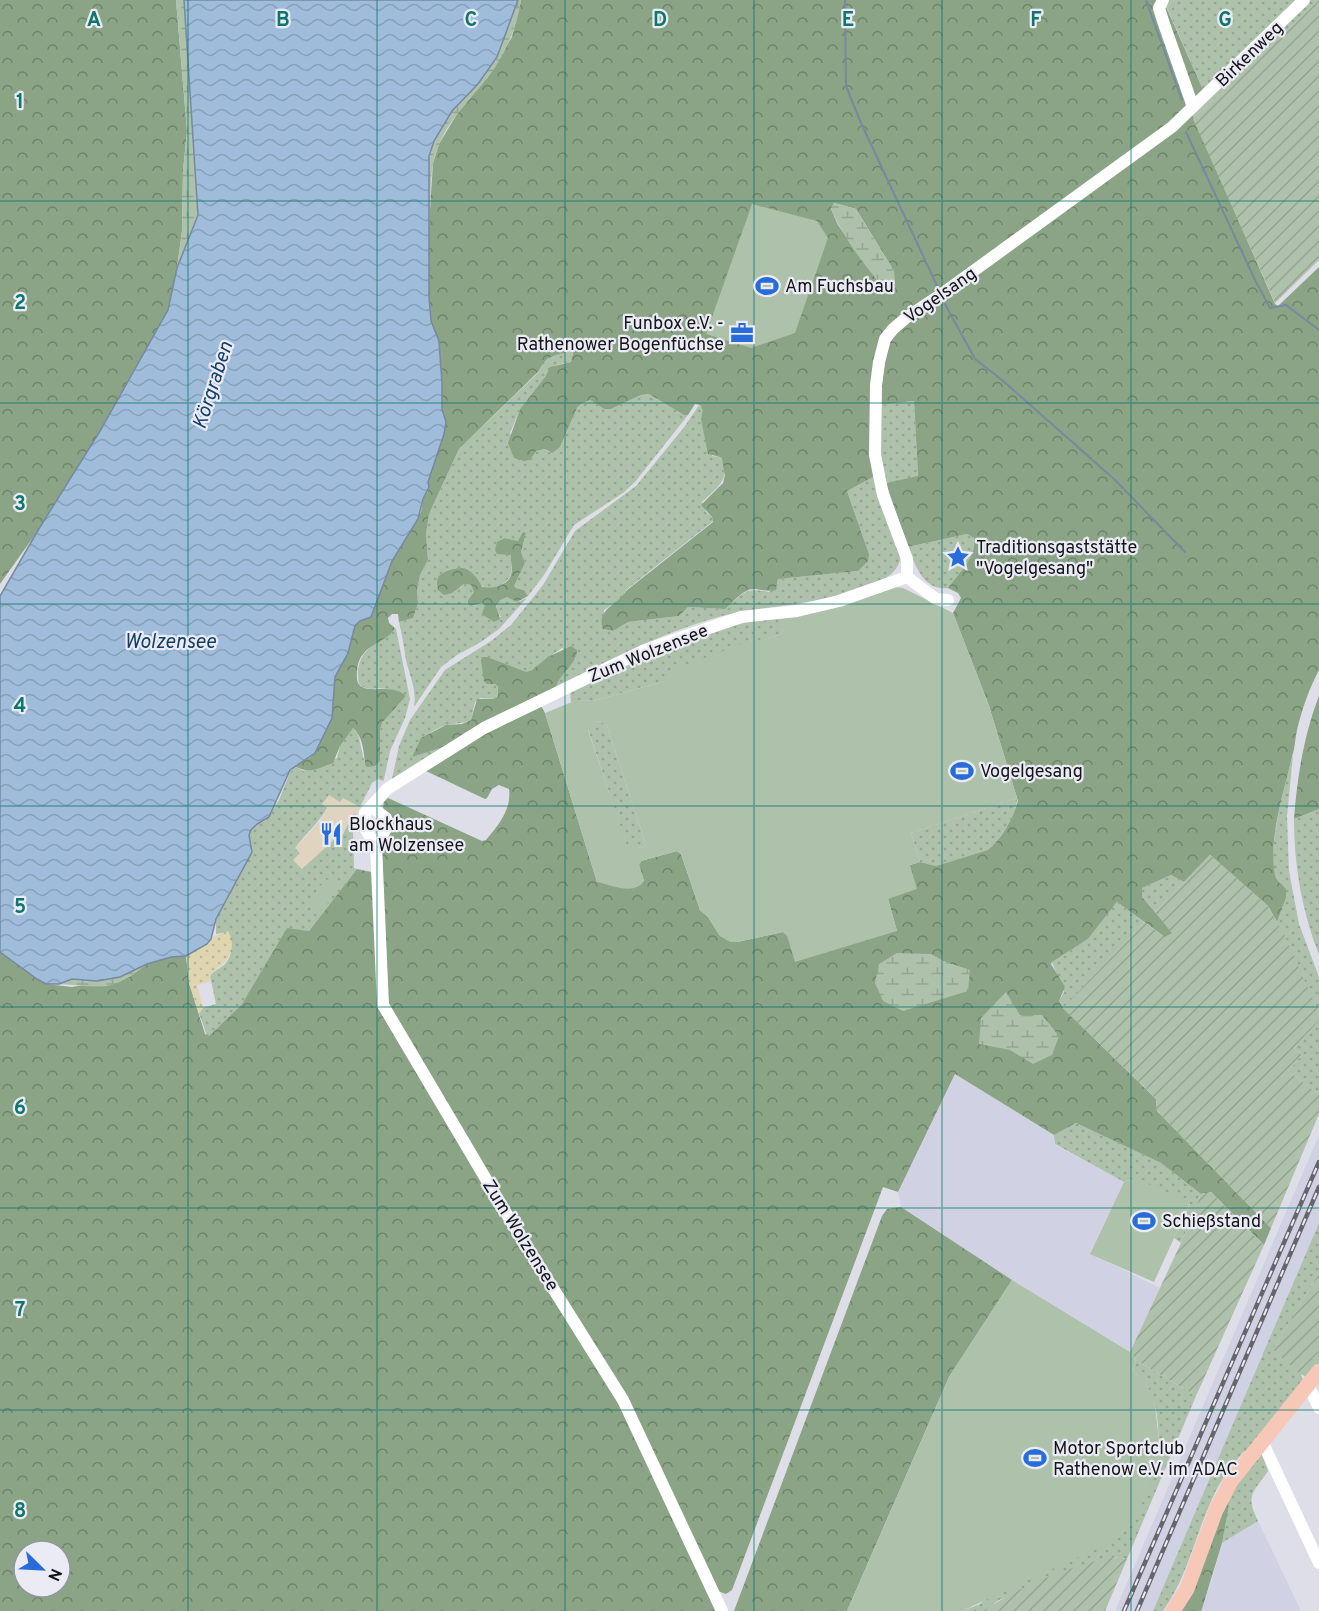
<svg xmlns="http://www.w3.org/2000/svg" width="1319" height="1611" viewBox="0 0 1319 1611" font-family="Overpass,sans-serif">
  <style>
    .commercial { fill: #e0d3bf }
    .built { fill: #d0d2e3 }
    .grass { fill: url(#grass-dots) }
    .forest { fill: url(#forest-crowns); fill-rule: evenodd }
    .wetland { fill: url(#wetland-marsh) }
    .sand { fill: url(#sand-dots) }
    .park { fill: #aec1ab; fill-rule: evenodd }
    .garden { fill: url(#garden-furrows) }
    .water { fill: url(#water-waves); stroke: #768aa0; stroke-width: 1.5 }
    .lines { fill: none; stroke-linecap: round; stroke-linejoin: round }
    .stream { stroke: #768aa0; stroke-width: 2 }
    .minor { stroke: #fff; stroke-width: 12 }
    .major { stroke: #f7c8b7; stroke-width: 15 }
    .rail-casing { stroke: #65656b; stroke-width: 4.5 }
    .rail { stroke: #eaebf5; stroke-width: 2; stroke-dasharray: 7; stroke-linecap: butt }
    .grid { fill: none; stroke: #0f766e; stroke-width: 1.5; stroke-opacity: 0.55 }
    .labels { text-anchor: middle; stroke-width: 4.5; stroke-linejoin: round; paint-order: stroke }
    .street-label { font-size: 18px; fill: #151518; stroke: #eaebf5 }
    .poi-label { font-size: 18px; fill: #151518; stroke: #eaebf5; text-anchor: start }
    .water-label { font-size: 20px; font-style: italic; fill: #134067; stroke: #eaebf5 }
    .grid-label { font-size: 20px; text-anchor: middle; font-weight: bold; fill: #0f766e; stroke: #eaebf5; stroke-width: 4.5; stroke-linejoin: round; paint-order: stroke }
  </style>
  <defs>
    <pattern id="grass-dots" width="8" height="8" patternUnits="userSpaceOnUse" patternTransform="scale(1.5)"><rect width="8" height="8" fill="#aec1ab"/><path d="M2 2h.1M6 6h.1" fill="none" stroke="#95a592" stroke-width="1.8" stroke-linecap="round"/></pattern>
    <pattern id="forest-crowns" width="20" height="18" patternUnits="userSpaceOnUse" patternTransform="scale(1.5)"><rect width="20" height="18" fill="#8aa485"/><path d="M2 6a3 3 0 1 1 6 0M12 15a3 3 0 1 1 6 0" fill="none" stroke="#70846c"/></pattern>
    <pattern id="wetland-marsh" width="20" height="14" patternUnits="userSpaceOnUse" patternTransform="scale(1.5)"><rect width="20" height="14" fill="#aec1ab"/><path d="M1 5h8M5 5V1M11 12h8M15 12V8" fill="none" stroke="#95a592"/></pattern>
    <pattern id="sand-dots" width="8" height="8" patternUnits="userSpaceOnUse" patternTransform="scale(1.5)"><rect width="8" height="8" fill="#dfd5b0"/><path d="M2 2h.1M6 6h.1" fill="none" stroke="#beb697" stroke-width="1.8" stroke-linecap="round"/></pattern>
    <pattern id="garden-furrows" width="10" height="10" patternUnits="userSpaceOnUse" patternTransform="scale(1.5)"><rect width="10" height="10" fill="#aec1ab"/><path d="M-1 1l2-2M0 10L10 0M9 11l2-2" fill="none" stroke="#95a592"/></pattern>
    <pattern id="water-waves" width="16" height="10" patternUnits="userSpaceOnUse" patternTransform="scale(1.5)"><rect width="16" height="10" fill="#9fbcda"/><path d="M0 5q4-4 8 0t8 0" fill="none" stroke="#88a1ba"/></pattern>
  </defs>
  <rect width="100%" height="100%" fill="#dddee8"/>
  <path class="commercial" d="M329,794L340,802L343,798L360,807L357,815L354,813L341,840L336,838L302,869L293,860L300,853L295,848L321,820L327,809L322,804Z"/>
  <path class="built" d="M956,1073L1054,1135L1055,1145L1124,1182L1090,1253L1160,1288L1130,1352L1012,1280L901,1207L898,1192Z
    M1319,1135V1223L1178,1556L1153,1611H1115Z
    M1258,1521L1301,1611H1201L1212,1580L1222,1543Z"/>
  <path class="grass" d="M1166,0H1299L1204,92L1164,1Z
    M1310,0H1319L1193,119L1192,114Z
    M572,352L573,358L571,362C559,364 550,365 545,377L520,409L510,433L530,460L535,451L545,449L549,452L560,447L577,408L581,404L590,400L604,409H611L641,395L649,394L684,415H688L635,482L623,493L574,525L544,575L528,596L524,590L516,588L514,586L525,563L521,552L526,533L518,541L505,538L499,554H511C510,561 513,568 511,574C508,584 491,592 482,586C477,583 472,575 469,570L459,589L464,584L471,585L474,592L468,600L471,606L485,604L486,615L491,620L501,617C494,608 495,598 508,597L518,602L527,598L499,629L481,642L457,655L441,667L414,707C417,690 410,677 406,660C404,647 402,634 399,622L413,618L418,603L417,590L420,575L428,560L426,534L429,514L459,449L539,372L542,362L553,355Z
    M914,401L918,477L886,483L881,456L879,405Z
    M699,405L704,411L712,456L720,457C734,476 716,489 702,502L706,512L712,517L713,521L626,590L622,598L604,610L603,629L613,631L628,622L679,616L688,607L725,609C743,593 744,587 769,592L777,587L778,579L858,571L869,554L847,491L873,477L901,556C897,579 875,583 856,590C808,607 756,605 708,620C655,636 605,662 556,687L558,680L576,657L562,648C554,653 533,672 526,672C520,672 513,667 508,666L487,684H495L498,688V696L496,699L480,698L475,702L471,720C463,724 456,723 447,725C431,729 418,741 413,756L446,746L392,779L399,746L410,720L445,670L491,641L511,625L543,585L575,531L636,486L685,426Z
    M967,534L974,538C977,557 958,574 948,588C923,591 916,566 908,547Z
    M776,617C780,621 784,627 782,634L764,640H752L665,681L593,701L578,700L571,703L570,691L647,654L708,631L737,625L756,619Z
    M395,628L396,629L410,699L405,718L390,751L384,779L383,781L378,779L372,783L360,807L343,798L340,802L329,795L322,804L327,808C319,823 305,834 295,848L300,853L293,860L302,869L336,838L340,840L354,813L357,815L353,832L354,868L357,869L309,931L287,929L242,1004L209,1036H207L199,1013L203,1008L216,1004L210,976C214,970 220,969 225,964C233,956 233,941 228,932L216,934V919L252,852L249,834L251,830L257,824L266,820L279,800L290,772L295,766L303,771L337,758L340,746L351,729L353,728L358,733L365,765L367,766L380,761V730L382,723L406,696C400,694 393,690 387,689C376,686 369,693 359,684C355,664 362,651 380,640C386,637 391,634 395,628Z
    M596,721L602,722L607,726L646,845L642,848L627,846L588,729Z
    M1293,755L1287,816L1289,871L1299,924L1319,977V1013L1277,922L1286,898V889C1283,886 1278,883 1276,879C1265,859 1286,778 1293,755Z
    M1017,798C1018,812 999,842 989,850L936,866L920,862L911,833Z
    M1319,809V955C1302,911 1294,866 1294,819Z
    M1171,875L1184,882L1155,912L1142,897V888Z
    M1117,902L1144,922L1063,1008L1059,1001L1064,992L1052,962L1088,939Z
    M1319,1021V1094L1288,1071L1302,1055L1294,1048Z
    M1076,1123L1161,1163L1201,1194L1181,1243L1174,1238L1190,1204L1131,1179L1124,1182L1055,1144L1054,1135Z
    M1319,1223V1273L1273,1350L1300,1373L1319,1351V1365L1308,1378L1301,1374L1304,1383L1246,1453L1244,1451C1232,1466 1220,1480 1213,1497C1195,1535 1188,1576 1163,1611H1153Z
    M1136,1360L1196,1396L1127,1559L1112,1557L999,1600L984,1611H962L980,1604L1159,1440C1157,1411 1157,1391 1133,1371Z
    M1262,1454L1268,1471C1253,1493 1245,1495 1258,1521L1222,1543L1229,1506L1225,1501L1250,1462Z"/>
  <path class="forest" d="M0,0H176L187,131L183,171L182,231L177,268L168,310L100,431L37,532L0,584Z
    M521,0H1163L1204,92L1170,123L881,339L873,477L847,491L869,554L868,561L858,571L778,579L776,590C768,592 763,590 755,589C744,588 733,602 725,609L688,607L679,616L628,622L613,631L603,629C596,609 618,605 626,591L713,522L712,517L701,505L723,483L725,475L722,459L720,457L708,454L701,419L703,411L700,405L695,404L688,415H684L649,394L641,395L611,409H604L590,400L581,404L577,408L560,447L552,453L545,449L536,451L530,460L524,461L514,458L508,443L520,409L545,377L550,367L571,362L573,354L571,352C556,355 545,355 539,371L459,449L429,514L426,534L428,560L420,575L417,590L418,603L413,618L399,622L398,614H392L388,618L389,623L395,628C386,644 365,642 358,664C357,669 356,678 358,683C365,696 391,682 406,696L382,723L380,730V761L375,766L367,767L365,765C364,753 363,736 353,728L340,746L333,763C318,768 309,775 295,766L311,757L335,677L348,653L355,626L360,621L371,617L392,561L421,512L423,499L428,491V482L442,416V383L439,341L431,321L429,297V225L433,163L439,144L457,114L489,75L512,37ZM834,203L856,209L894,271L880,284L838,225L831,209Z
    M1192,114L1275,304L1278,306L1319,267V670C1309,689 1302,709 1297,730C1295,739 1295,748 1292,757C1284,791 1268,841 1275,875C1276,881 1282,884 1286,889V898L1277,922L1268,906L1210,855L1184,882L1171,875L1142,888V897L1173,933L1165,937L1117,902L1088,939L1052,962L1051,964L1065,987L1059,1001L1063,1008L1156,1099L1157,1111L1271,1228L1264,1245L1211,1192L1201,1194L1161,1163L1076,1123L1054,1135L955,1074L898,1192L883,1187L732,1590L726,1594L718,1591L624,1396L386,1006L382,847C391,831 399,823 383,808L384,802L388,798L482,841L486,840C498,826 512,809 509,789L499,785L492,789L487,798L485,799L426,771L486,733L541,706L545,713L597,882L644,881L639,865L641,861L677,851L681,854L700,910L708,917L720,936L737,942L783,932L787,935L897,931L888,899L910,865L920,862L936,866L988,850C1002,839 1013,818 1018,801L988,703L953,613L961,598L958,593L948,588C958,574 977,557 974,538L967,534L908,547L886,483L918,476L914,401L879,405L888,341L895,332ZM930,954L945,962L969,970L903,1011Z
    M523,532L526,533L521,552L525,563L514,586L516,588L524,590L528,596L517,602L507,597L500,600L496,606L500,619L494,622L482,614L485,605L482,603L471,606L468,604V600L474,592L471,585L464,584L452,593L444,595L438,590C437,585 436,580 439,576C444,571 460,566 466,569C473,572 479,580 482,587C495,589 512,585 512,569C512,564 510,560 511,555L497,554L495,550L497,542L505,538L518,541Z
    M571,646L577,650C577,664 560,673 556,687L446,746L412,757L421,738L446,725L462,724L471,720L477,699H495L498,696V687L495,684H487L484,681L481,660L482,657H487L526,672L532,670L548,657Z
    M1319,696V809L1294,819C1297,777 1304,735 1319,696Z
    M357,869L371,872L374,876L381,1008L621,1400L719,1611H0V952L37,979L46,984L72,987L129,977L147,964L171,957L186,956L189,983L205,1034L209,1036L242,1004L287,928L309,931ZM24,1551H60V1587H24Z
    M901,1207L1012,1280L949,1377L847,1611H734L882,1216L887,1209Z
    M1228,1503L1229,1506L1222,1543L1202,1609L1201,1611H1179L1216,1525Z"/>
  <path class="wetland" d="M176,0H184L198,215L177,268L182,231L183,171L187,131Z
    M515,0H521C517,28 506,53 489,76C471,99 449,119 438,147C428,171 432,199 429,225L428,161L434,141L452,111L487,71Z
    M834,203L856,209L894,271L895,281L891,292C870,277 841,233 831,209Z
    M897,953L930,954L945,962L970,970L968,991L903,1011L883,1001L875,983L879,964Z
    M186,956C173,957 156,958 145,966C133,973 122,984 107,986C90,988 73,984 55,984L61,979L113,960Z
    M1006,992L1020,1015H1042L1059,1036L1052,1055L1033,1064L1010,1050L979,1044L981,1018Z"/>
  <path class="sand" d="M228,931C238,950 227,963 211,973L210,981L197,985L203,1008L199,1013L189,983L186,956L207,944L212,937Z"/>
  <path class="park" d="M752,204L817,221L828,238L795,333L751,348L706,334Z
    M895,587L903,588L953,613L988,703L1017,798L911,833L920,862L910,865L917,889L888,899L897,931L795,962L787,936L783,932L737,942H730L720,936L708,917L700,910L681,854L677,851L641,861L639,865L644,881C634,896 611,885 597,882L545,713L577,700L593,701L665,681L670,671L752,640H764L782,634C784,628 780,621 776,617ZM596,721L602,722L607,726L646,845L642,848L627,845L588,730Z
    M329,879L336,883C334,894 328,907 318,912L306,905L324,881Z
    M1131,1179H1137L1190,1203L1154,1282L1090,1254L1124,1182Z
    M1012,1280L1130,1352L1136,1360L1133,1371L1143,1380L1154,1398L1159,1440L1155,1475L1136,1516L1111,1542L962,1611H847L949,1377Z"/>
  <path class="garden" d="M1319,0V260L1275,303L1193,119Z
    M1210,855L1268,906L1284,934L1319,1013V1021L1294,1048L1302,1055L1288,1071L1319,1094V1114L1271,1228L1157,1111L1156,1099L1063,1008L1144,922L1165,937L1172,933L1155,912Z
    M1211,1192L1264,1245L1196,1396L1136,1360L1130,1352L1181,1243L1201,1194Z
    M1319,1273V1351L1300,1374L1273,1350Z
    M1112,1557L1127,1559L1105,1611H983C1021,1585 1067,1568 1112,1557Z"/>
  <path class="water" d="M184,0H518L497,57L478,84L452,111L434,141L429,156V297L431,321L439,341L442,383V409L446,422L444,434L428,482L429,487L423,499L418,519L392,561L371,617L360,621L355,626L348,653L335,677L332,718L315,753L290,770L269,817L257,824L251,830L249,835L252,852L216,919L211,939L207,944L186,956L171,957L147,964L120,977L97,981L72,979L59,984H46L37,979L0,952V596L37,532L100,431L168,310L177,268L198,215Z"/>
  <g class="lines">
    <path class="stream" d="M845,0L846,86L861,123L939,290
      M1146,0L1182,100
      M1186,132L1256,282L1270,308L1286,305L1319,330
      M945,304L975,359L1002,380L1114,479L1185,552"/>
    <path class="minor" d="M1163,0L1159,8L1163,21L1193,107
      M907,577V559L883,495L875,455L876,385L879,362L885,339L893,329L907,317L939,296L1172,127L1304,0
      M371,807L386,818L387,827L376,846
      M1308,1385L1319,1408
      M1262,1441L1319,1563
      M722,1611L623,1400L509,1218L383,1005L376,846L366,830L365,813L387,789L484,728L645,650L741,617L797,611L839,601L907,577L936,599L948,600"/>
    <path class="major" d="M1173,1611L1187,1589L1216,1510L1231,1481L1319,1371"/>
    <g class="rail-casing">
      <path id="rail" d="M1124,1611L1319,1162
        M1137,1611L1319,1187"/>
    </g>
    <use href="#rail" class="rail"/>
  </g>
  <path class="grid" d="M188,0V1611M377,0V1611M565,0V1611M754,0V1611M942,0V1611M1131,0V1611M0,201H1319M0,403H1319M0,604H1319M0,806H1319M0,1007H1319M0,1208H1319M0,1410H1319"/>
  <defs>
    <g id="stadium-bare" transform="scale(1.8)"><path d="M0-5a6.5 5 0 1 0 0 10a6.5 5 0 1 0 0-10ZM-3.5-1.8h7v3.6h-7Z" fill="#286cd9" stroke="#eaebf5" stroke-width="2.5" paint-order="stroke"/></g>
    <g id="office-bare" transform="scale(1.8)"><path d="M-6-3h4V-5.5h4V-3h4V5H-6ZM-1-4.5V-3h2v-1.5ZM-6 0V1H6V0Z" fill="#286cd9" stroke="#eaebf5" stroke-width="2.5" paint-order="stroke"/></g>
    <g id="sight-bare" transform="scale(1.8)"><path d="M0-6L1.8-2.2L6-1.7L2.9 1.2L3.7 5.4L0 3.3L-3.7 5.4L-2.9 1.2L-6-1.7L-1.8-2.2Z" fill="#286cd9" stroke="#eaebf5" stroke-width="2.5" paint-order="stroke"/></g>
    <g id="restaurant-bare" transform="scale(1.8)"><path d="M-5-6h1v4h1v-4h1v4h1v-4h1v5L-1.5 .5V6h-2V.5L-5-1ZM5-6V6H3V1.5H1.5Q1.5-4 5-6Z" fill="#286cd9" stroke="#eaebf5" stroke-width="2.5" paint-order="stroke"/></g>
  </defs>
  <g fill-rule="evenodd">
    <use href="#stadium-bare" x="767" y="286"/>
    <use href="#office-bare" x="742" y="333"/>
    <use href="#sight-bare" x="958" y="557"/>
    <use href="#stadium-bare" x="962" y="771"/>
    <use href="#restaurant-bare" x="331" y="834"/>
    <use href="#stadium-bare" x="1144" y="1221"/>
    <use href="#stadium-bare" x="1035" y="1458"/>
  </g>
  <g class="labels">
    <g class="street-label">
      <text transform="translate(1249 54) rotate(-44)" y="6">Birkenweg</text>
      <text transform="translate(940 295) rotate(-35)" y="6">Vogelsang</text>
      <text transform="translate(648 653) rotate(-22)" y="6">Zum Wolzensee</text>
      <text transform="translate(521 1235) rotate(58)" y="6">Zum Wolzensee</text>
    </g>
    <g class="poi-label">
      <text x="785" y="292">Am Fuchsbau</text>
      <text x="724" y="329" text-anchor="end">Funbox e.V. -<tspan x="724" dy="21">Rathenower Bogenfüchse</tspan></text>
      <text x="976" y="553">Traditionsgaststätte<tspan x="976" dy="21">"Vogelgesang"</tspan></text>
      <text x="980" y="777">Vogelgesang</text>
      <text x="349" y="830">Blockhaus<tspan x="349" dy="21">am Wolzensee</tspan></text>
      <text x="1162" y="1227">Schießstand</text>
      <text x="1053" y="1454">Motor Sportclub<tspan x="1053" dy="21">Rathenow e.V. im ADAC</tspan></text>
    </g>
    <g class="water-label">
      <text transform="translate(212 385) rotate(-72)" y="7">Körgraben</text>
      <text x="170" y="648">Wolzensee</text>
    </g>
  </g>
  <g class="grid-label">
    <text x="94" y="26">A</text>
    <text x="283" y="26">B</text>
    <text x="471" y="26">C</text>
    <text x="660" y="26">D</text>
    <text x="848" y="26">E</text>
    <text x="1036" y="26">F</text>
    <text x="1225" y="26">G</text>
    <text x="20" y="108">1</text>
    <text x="20" y="309">2</text>
    <text x="20" y="510">3</text>
    <text x="20" y="712">4</text>
    <text x="20" y="913">5</text>
    <text x="20" y="1114">6</text>
    <text x="20" y="1316">7</text>
    <text x="20" y="1517">8</text>
  </g>
  <g transform="translate(42 1569) rotate(114)"><circle r="28" fill="#eaebf5" stroke="#95959d" stroke-width="1.5"/>
  <path d="M0-4.5L10 22L0 15L-10 22Z" fill="#286cd9"/>
  <text y="-9" font-size="16" font-weight="bold" text-anchor="middle" fill="#151518">N</text>
  </g>
</svg>
